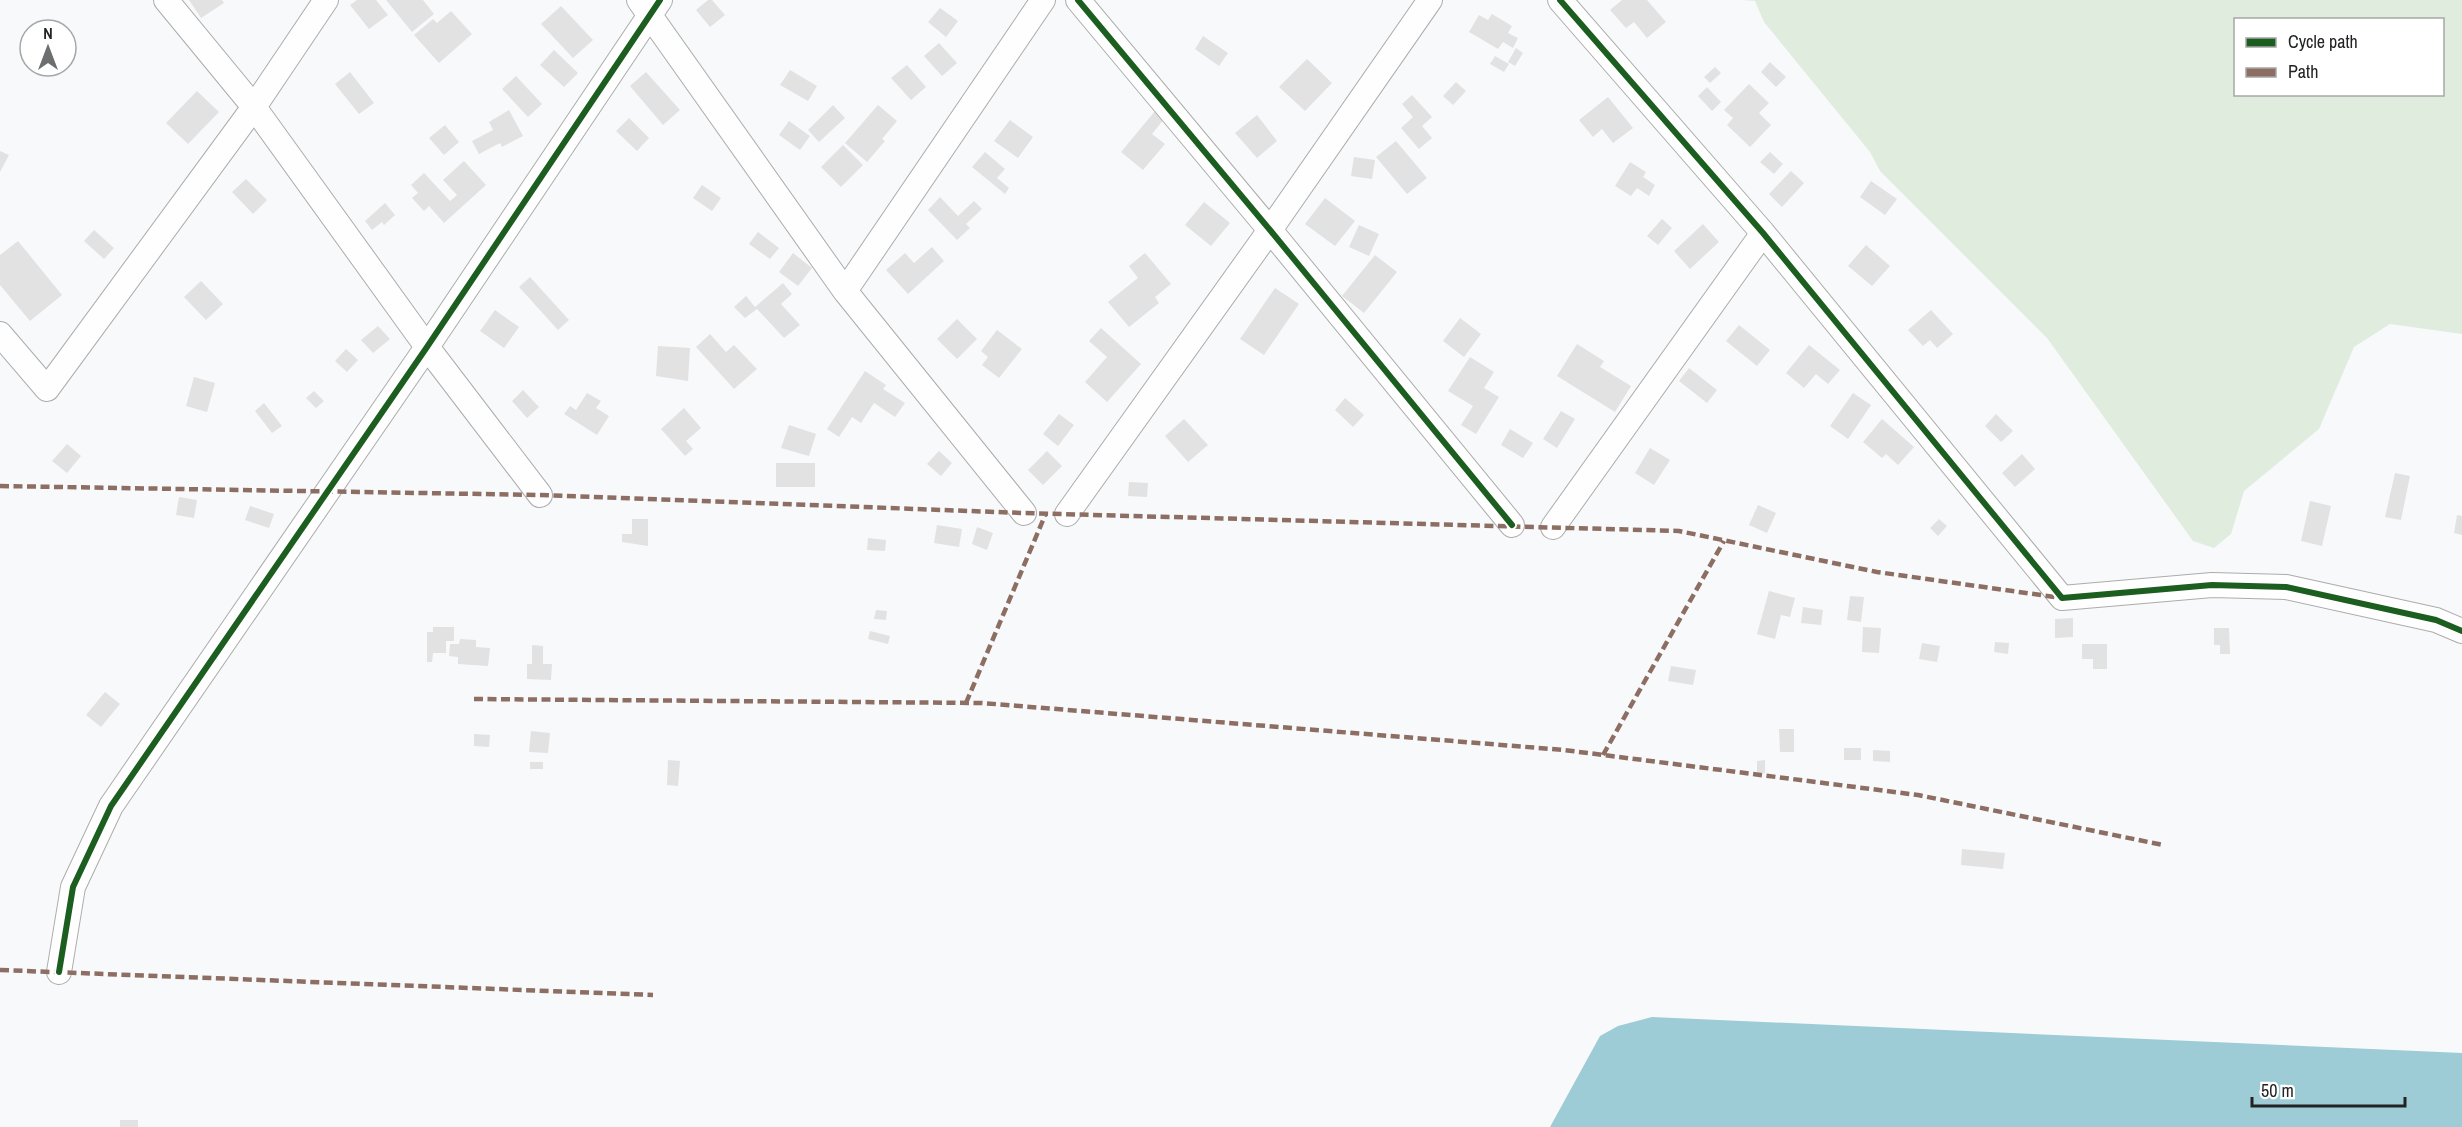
<svg xmlns="http://www.w3.org/2000/svg" width="2462" height="1127" viewBox="0 0 2462 1127" font-family="'Archivo Narrow',sans-serif">
  <style>
    .green { fill: #e0ecdd; fill-rule: evenodd }
    .water { fill: #9dccd6 }
    .building { fill: #e2e2e3 }
    .lines { fill: none; stroke-linecap: round; stroke-linejoin: round }
    .street-casing { stroke: #acacad; stroke-width: 26 }
    .street { stroke: #fefefe; stroke-width: 24 }
    .quiet { stroke: #8d6e63; stroke-width: 4.5; stroke-dasharray: 9 4.5; stroke-linecap: butt }
    .cycleway-casing { stroke: #fff; stroke-width: 10 }
    .cycleway { stroke: #1b5e20; stroke-width: 6 }
  </style>
  <rect width="100%" height="100%" fill="#f8f9fb"/>
  <path class="green" d="M1743,0H2462V334L2390,324L2354,347L2319,429L2244,491L2231,534L2214,548L2193,541L2047,338L1880,171L1870,152L1764,22L1755,1ZM2236,20H2442V94H2236Z"/>
  <path class="water" d="M1652,1017L2462,1053V1127H1550L1600,1036L1618,1026Z"/>
  <path class="building" d="M189,0H222L224,3L201,18Z
    M357,0H376L388,15L369,29L350,5Z
    M386,0H423L434,14L412,32Z
    M708,0H712L725,15L710,27L696,10Z
    M1622,0H1647L1666,22L1647,38L1634,22L1626,28L1610,10Z
    M561,6L593,40L573,58L541,24Z
    M940,8L958,21L946,37L928,22Z
    M451,11L472,34L439,63L414,35L433,19L437,23Z
    M1492,14L1512,26L1508,33L1518,38L1513,48L1503,42L1498,49L1469,32L1479,15L1488,20Z
    M1203,36L1228,53L1219,66L1195,49Z
    M939,43L957,63L942,76L924,56Z
    M1516,48L1523,53L1515,66L1508,62Z
    M554,50L578,73L564,87L540,65Z
    M1495,56L1509,64L1504,72L1490,64Z
    M1307,59L1332,83L1305,111L1279,87Z
    M1770,62L1786,77L1776,87L1761,72Z
    M907,65L926,87L911,100L891,78Z
    M1715,67L1721,73L1710,83L1704,77Z
    M790,70L817,86L808,101L780,85Z
    M350,72L374,103L359,114L335,84Z
    M646,72L680,110L663,125L630,86Z
    M516,76L542,104L528,117L502,89Z
    M1456,82L1466,91L1453,105L1443,96Z
    M1749,84L1769,103L1759,113L1771,125L1750,147L1727,125L1733,118L1724,110Z
    M1707,87L1721,102L1712,111L1698,96Z
    M197,91L219,112L188,144L166,123Z
    M1412,95L1432,117L1422,126L1432,138L1419,149L1401,128L1413,117L1402,104Z
    M1608,97L1633,128L1613,143L1602,129L1593,137L1579,120Z
    M833,105L845,118L819,142L808,130Z
    M878,105L897,121L882,139L885,141L867,162L845,143Z
    M509,110L523,136L502,147L500,143L479,154L472,141L493,130L489,122Z
    M1155,111L1164,119L1152,134L1165,144L1143,170L1121,152Z
    M1257,115L1277,141L1257,158L1235,133Z
    M629,118L649,138L637,151L616,131Z
    M1010,120L1033,137L1018,158L994,141Z
    M789,121L810,136L800,150L779,135Z
    M445,125L459,142L444,155L429,138Z
    M1396,141L1427,178L1407,194L1376,157Z
    M843,145L863,165L841,187L821,167Z
    M0,151L9,155L0,172Z
    M985,152L1005,169L997,178L1009,188L1005,194L972,167Z
    M1770,152L1783,164L1774,174L1760,162Z
    M1354,157L1375,160L1372,179L1351,176Z
    M464,161L486,185L444,223L429,206L424,211L412,198L418,193L411,185L424,173L450,201L457,195L443,180Z
    M1630,162L1646,172L1643,177L1655,185L1649,196L1637,188L1631,196L1615,186Z
    M1791,171L1804,183L1782,207L1769,194Z
    M246,179L267,200L253,214L232,192Z
    M1871,181L1897,199L1885,215L1860,197Z
    M702,185L721,198L712,211L693,198Z
    M940,197L958,216L974,201L982,209L966,224L970,228L957,240L928,210Z
    M1325,198L1355,221L1335,246L1305,224Z
    M1204,202L1230,223L1211,246L1185,225Z
    M385,203L395,215L384,225L382,222L372,230L365,221Z
    M1662,219L1672,228L1658,245L1647,236Z
    M1703,224L1719,242L1690,269L1674,251Z
    M1359,225L1379,234L1369,256L1349,247Z
    M94,230L114,248L104,259L84,241Z
    M758,232L779,248L770,259L749,244Z
    M18,241L62,295L30,321L0,285V255Z
    M1866,245L1890,266L1872,286L1848,266Z
    M932,247L944,261L908,294L886,270L905,253L914,263Z
    M793,253L812,268L798,286L779,272Z
    M1145,253L1171,284L1155,297L1159,303L1129,327L1108,302L1138,278L1129,266Z
    M1375,255L1397,272L1364,313L1342,296Z
    M530,277L569,320L558,330L519,287Z
    M201,281L223,304L206,320L184,297Z
    M783,283L792,294L781,304L800,325L784,338L757,309L745,318L734,307L746,296L755,307Z
    M1275,288L1299,304L1264,355L1240,339Z
    M495,310L519,327L504,348L480,331Z
    M1931,310L1953,334L1937,348L1930,340L1923,346L1908,330Z
    M1460,318L1481,334L1464,357L1443,341Z
    M957,319L977,339L957,359L937,339Z
    M1739,325L1770,350L1757,366L1726,341Z
    M378,326L390,339L373,353L361,340Z
    M1101,328L1141,364L1107,402L1085,382L1107,357L1089,341Z
    M997,330L1022,349L999,378L982,365L988,357L981,351Z
    M710,334L726,352L734,345L757,369L734,389L696,347Z
    M1577,344L1604,361L1600,367L1631,386L1615,412L1557,376Z
    M1809,345L1840,370L1828,384L1816,374L1804,388L1786,373Z
    M658,346L690,348L688,381L656,376Z
    M346,349L358,360L347,372L335,361Z
    M1470,357L1494,372L1484,388L1499,397L1476,434L1461,425L1473,406L1448,391Z
    M1689,368L1717,390L1707,403L1679,381Z
    M865,371L886,385L883,389L905,403L895,417L874,403L861,423L852,417L839,437L827,429Z
    M194,377L215,383L207,412L186,406Z
    M523,390L539,407L527,418L512,401Z
    M314,391L324,401L316,408L306,398Z
    M587,393L601,401L596,408L609,416L597,435L564,414L570,406L576,410Z
    M1853,393L1871,405L1848,439L1830,426Z
    M1345,398L1364,415L1353,427L1335,410Z
    M264,403L282,426L272,433L255,411Z
    M684,408L701,428L686,441L693,449L685,456L661,429Z
    M1561,411L1575,419L1557,448L1543,439Z
    M1059,414L1074,425L1058,446L1043,434Z
    M1996,414L2013,431L2001,442L1985,426Z
    M1184,419L1208,445L1188,462L1165,436Z
    M1882,419L1914,447L1898,465L1886,454L1882,458L1863,442Z
    M789,425L816,434L809,456L781,448Z
    M1510,429L1533,443L1523,458L1501,445Z
    M67,444L81,456L67,473L52,461Z
    M1650,448L1670,460L1654,485L1635,473Z
    M939,451L952,463L941,476L927,464Z
    M1047,451L1062,466L1043,485L1028,470Z
    M2022,454L2035,469L2015,487L2002,473Z
    M776,463H815V487H776Z
    M2395,473L2410,476L2401,520L2385,517Z
    M1129,482L1148,483L1147,497L1128,496Z
    M179,497L197,500L194,518L176,515Z
    M2310,501L2331,506L2322,546L2301,541Z
    M1758,505L1776,513L1767,533L1749,525Z
    M250,506L274,514L269,528L245,520Z
    M2457,515L2462,516V535L2454,533Z
    M632,519H648V546L622,542V534H632Z
    M1939,519L1947,526L1938,536L1930,528Z
    M937,525L962,529L959,547L934,543Z
    M977,527L993,533L987,550L972,544Z
    M868,538L886,540L885,551L867,550Z
    M1769,591L1795,598L1790,617L1781,615L1775,639L1757,634Z
    M1850,596L1864,597L1861,622L1847,620Z
    M1803,607L1823,610L1821,625L1801,623Z
    M876,610L887,611L886,620L874,619Z
    M2073,618V637L2055,638V619Z
    M433,627H454V641H446V653H433L432,662H427V632H433Z
    M1863,627L1881,628L1879,653L1862,652Z
    M2214,628H2229L2230,654H2220V645H2214Z
    M870,631L890,636L888,644L868,639Z
    M460,639L476,640V647L490,648L488,666L458,664V657L449,656L450,644H459Z
    M1995,642L2009,643L2008,654L1994,652Z
    M1922,643L1940,646L1937,662L1919,659Z
    M2082,644H2107V669H2093V659H2082Z
    M532,645L543,646V664H552L551,680L527,679V664H532Z
    M1671,666L1696,670L1693,685L1668,681Z
    M105,692L120,704L101,727L86,715Z
    M1779,729H1794V752H1780Z
    M531,731L550,733L548,753L529,752Z
    M474,734L490,735L489,747L474,746Z
    M1844,748H1861V760H1844Z
    M1873,750L1890,751V762L1873,761Z
    M668,760L680,761L678,786L667,785Z
    M1765,760V773H1757V761Z
    M530,762H543V769H530Z
    M1962,849L2005,853L2003,869L1961,865Z
    M120,1120H138V1127H120Z"/>
  <g class="lines">
    <g class="street-casing">
      <path id="street" d="M166,0L254,107L427,347L540,495
        M639,0L845,291L1024,513
        M1078,0L1270,230L1512,525
        M1560,0L1763,233L2062,598L2212,585L2286,587L2436,620L2462,631
        M845,291L1043,0
        M0,334L47,389L254,107L326,0
        M1067,514L1270,230L1430,0
        M1553,527L1763,233
        M59,972L73,887L111,806L427,347L660,0"/>
    </g>
    <use href="#street" class="street"/>
    <path class="quiet" d="M0,486L540,495L1024,513L1679,531L1877,572L2062,598
      M474,699L982,703L1564,750L1918,795L2163,845
      M966,703L1046,513
      M1603,755L1724,541
      M0,970L653,995"/>
    <g class="cycleway-casing">
      <path id="cycleway" d="M1078,0L1270,230L1512,525
        M1560,0L1763,233L2062,598L2212,585L2286,587L2436,620L2462,631
        M59,972L73,887L111,806L427,347L660,0"/>
    </g>
    <use href="#cycleway" class="cycleway"/>
  </g>
  <rect x="2234" y="18" width="210" height="78" fill="#ffffff" stroke="#a7a7a7" stroke-width="1.5"/>
  <rect x="2246" y="38" width="30" height="9" fill="#1b5e20" stroke="#a7a7a7" stroke-width="1.5"/>
  <text x="2288" y="48" font-size="18" fill="#222324">Cycle path</text>
  <rect x="2246" y="68" width="30" height="9" fill="#8d6e63" stroke="#a7a7a7" stroke-width="1.5"/>
  <text x="2288" y="78" font-size="18" fill="#222324">Path</text>
  <g transform="translate(48 48)"><circle r="28" fill="#ffffff" stroke="#a7a7a7" stroke-width="1.5"/>
  <path d="M0-4.5L10 22L0 15L-10 22Z" fill="#6d6e6f"/>
  <text y="-9" font-size="16" font-weight="bold" text-anchor="middle" fill="#222324">N</text>
  </g>
  <path d="M2252 1097v9h153v-9" fill="none" stroke="#222324" stroke-width="3"/>
  <text x="2261" y="1097" font-size="18" fill="#222324" stroke="#ffffff" stroke-width="4.5" paint-order="stroke">50 m</text>
</svg>
